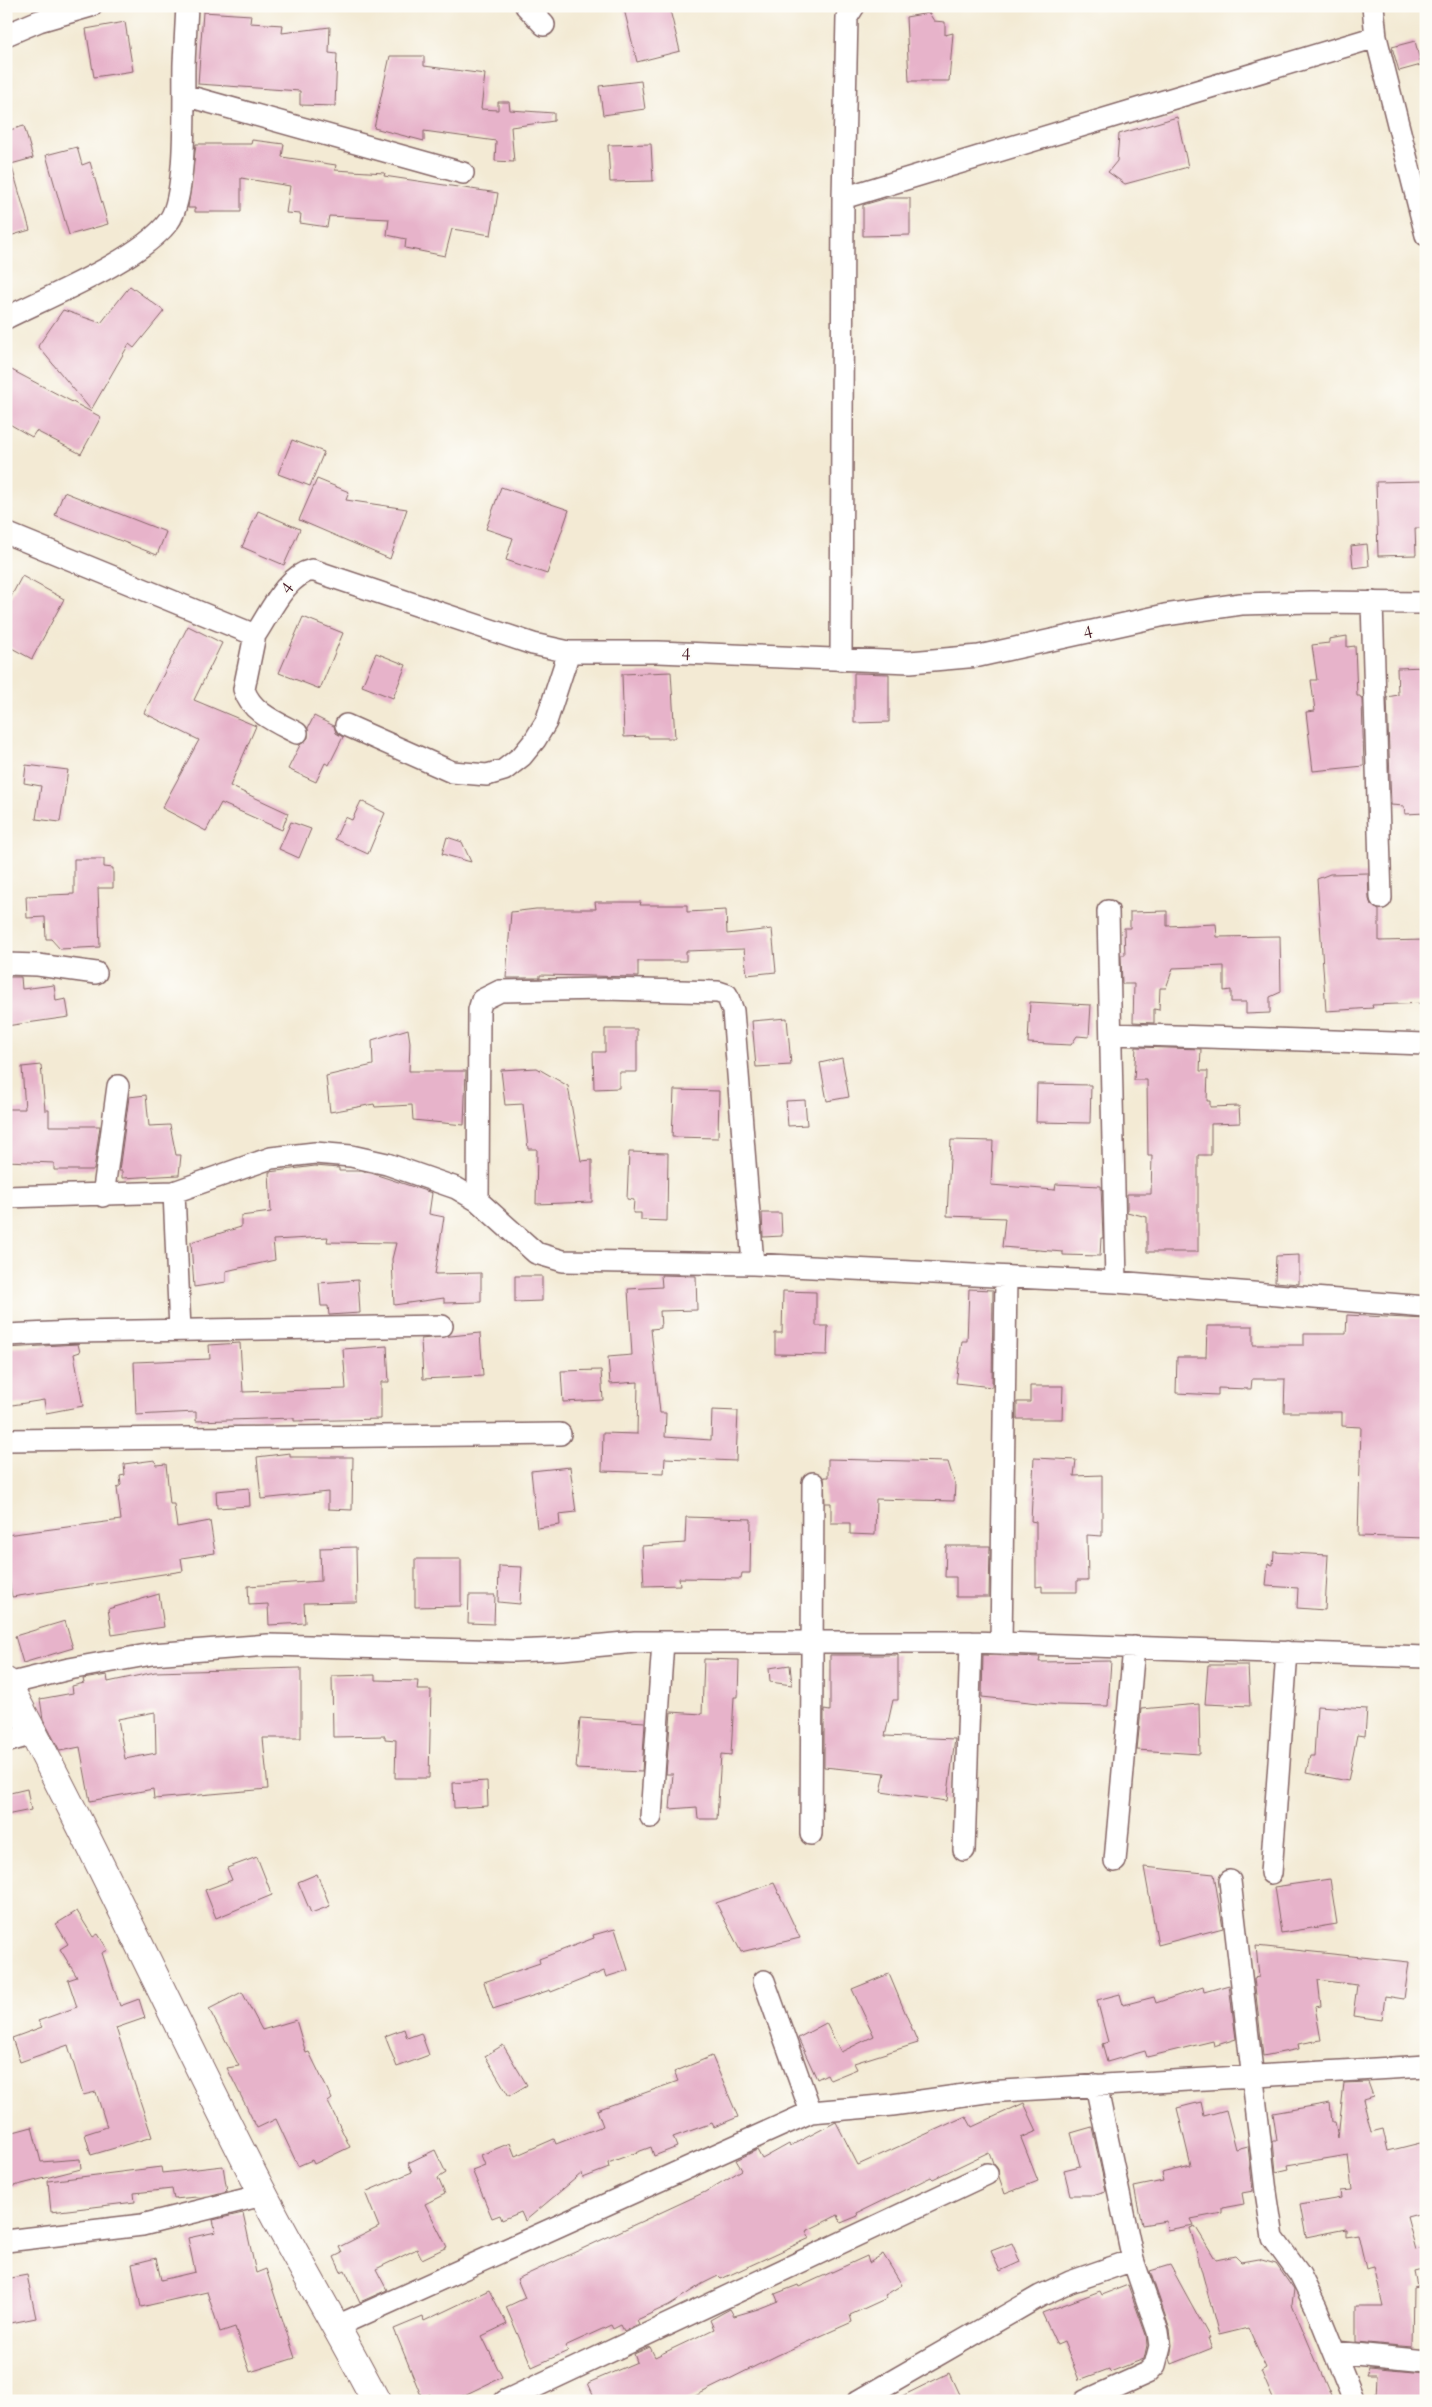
<svg xmlns="http://www.w3.org/2000/svg" width="1432" height="2407" viewBox="0 0 1432 2407" font-family="Cardo,serif">
  <style>
    .building { fill: #e7b3ca; fill-rule: evenodd }
    .lines { fill: none; stroke-linecap: round; stroke-linejoin: round }
    .minor-casing { stroke: #856666; stroke-width: 24 }
    .secondary-casing { stroke: #856666; stroke-width: 30 }
    .minor { stroke: #fff; stroke-width: 21 }
    .secondary { stroke: #fff; stroke-width: 28 }
    .labels { text-anchor: middle; stroke-width: 4; stroke-linejoin: round; paint-order: stroke }
    .street-label { font-size: 18px; fill: #4a1f2b; stroke: #fdfcf7 }
  </style>
  <rect width="100%" height="100%" fill="#fdfcf7"/>
  <filter id="ink" filterUnits="userSpaceOnUse"><feTurbulence type="fractalNoise" baseFrequency=".02" numOctaves="2"/><feDisplacementMap in="SourceGraphic" scale="10" xChannelSelector="R" yChannelSelector="G"/><feConvolveMatrix kernelMatrix="1 2 1 2 8 2 1 2 1" color-interpolation-filters="sRGB"/></filter>
  <filter id="wash" filterUnits="userSpaceOnUse"><feTurbulence type="fractalNoise" baseFrequency=".0096" numOctaves="4" result="noise"/><feDisplacementMap in="SourceGraphic" scale="20" xChannelSelector="R" yChannelSelector="G"/><feGaussianBlur stdDeviation="1.12" result="paint"/><feColorMatrix in="noise" values="0 0 0 0 0 0 0 0 0 0 0 0 0 0 0 0 0 1.4 0 .05"/><feComposite in="paint" operator="in"/></filter>
  <g filter="url(#wash)">
    <rect width="100%" height="100%" fill="#f3ead4"/>
    <g id="blocks">
      <path class="building" d="M636,6H669L680,51L637,62L624,9Z
        M203,12L251,15L250,23L283,25L282,33L330,27L329,53L337,54L335,106L300,105V91L198,84Z
        M929,13L934,21L945,22V35L953,33L949,81H909L906,17Z
        M125,22L133,71L94,77L86,29Z
        M1415,41L1421,65L1399,71L1392,47Z
        M390,56H424V66L485,74L481,109L498,110V102H509L510,110L554,113V121L511,127L514,162L495,161L496,141L424,131V141L374,128Z
        M641,81L645,109L603,115L599,86Z
        M1177,117L1188,167L1125,184L1108,172L1117,161L1119,134Z
        M24,126L33,158L11,164L30,230L6,237V131Z
        M252,140L284,144L282,157L336,165L335,170L385,173L384,176L498,193L491,235L452,229L445,256L405,248L406,239L387,235L389,219L329,216L327,227L300,223L301,214L286,213L290,186L241,178V212H195V208H188L196,144H251Z
        M651,144L653,181L610,182L608,145Z
        M77,147L82,165L90,162L108,224L69,235L46,155Z
        M887,198H910V235L863,236V205Z
        M130,286L164,311L134,348L129,344L91,410L38,346L63,310L101,323Z
        M6,367L101,417L81,454L36,431L32,437L6,422Z
        M292,440L324,452L310,486L278,474Z
        M317,479L349,492L346,500L407,509L390,559L299,520Z
        M1423,481L1424,528H1415L1416,555L1378,556L1376,482Z
        M501,487L569,510L547,574L506,560L513,538L486,529Z
        M64,492L166,532L157,555L55,515Z
        M258,511L300,529L284,565L242,547Z
        M1367,544L1369,566L1353,568L1351,546Z
        M22,576L64,599L32,659L6,645V606Z
        M303,617L343,633L320,689L279,673Z
        M188,626L222,643L194,700L256,726L230,786L288,813L282,830L221,803L206,831L162,808L199,740L144,713Z
        M1347,636V647L1355,646L1357,696H1360L1362,700L1364,766L1313,771L1306,712L1315,711L1311,680H1317L1312,645L1329,643V639Z
        M376,653L406,665L393,698L362,686Z
        M1426,667V813L1405,814L1404,806L1391,805L1387,697L1398,695L1397,668Z
        M671,672L675,738H648V736L624,737L622,674Z
        M854,673L889,674V722L854,723Z
        M314,716L334,726L336,733L343,737L329,765L325,763L316,782L288,769L300,745L308,738V728Z
        M26,765L68,770L60,822L36,819L41,786L24,783Z
        M361,801L385,813L368,854L335,839L345,817L352,820Z
        M291,822L311,829L299,858L279,849Z
        M447,837L462,842L471,862L442,854Z
        M74,859H104V867L113,868V888H98L100,947L60,949L51,939H46L45,917L27,918L26,896L74,894Z
        M1368,873L1369,899L1371,905L1379,910V941L1426,940V1003L1372,1005L1373,1008L1326,1011L1317,879L1330,874Z
        M595,902H641L640,905H687V912L726,910L727,934L772,929L776,972L747,975L744,949L686,951V961H638V977L540,975V978H506L511,912L536,909H596Z
        M1167,911V926L1216,924L1217,937L1280,936L1281,992L1270,997V1013L1246,1014V1002H1231V990L1224,991V966L1173,968L1166,988H1160L1159,1010L1154,1009V1023L1133,1022L1134,984H1122L1121,955H1125L1124,928H1130V912Z
        M6,977H21L22,989L54,985L56,1001L66,999L69,1017L6,1026Z
        M1030,1002L1091,1005L1089,1037L1077,1036L1071,1045L1028,1043Z
        M787,1018L791,1065L756,1067L752,1021Z
        M408,1029L410,1042L409,1071H466L464,1125L413,1120L412,1105L375,1107L374,1104L330,1112L326,1076L373,1065L372,1040Z
        M605,1029H637V1072H619V1088L594,1089L593,1052H605Z
        M1136,1047L1201,1049L1200,1071H1208L1207,1101H1210V1107L1239,1106L1240,1123L1211,1124V1155H1198V1252H1147V1217L1127,1212V1194H1151L1152,1156H1148L1147,1080H1134Z
        M842,1058L849,1097L827,1101L820,1063Z
        M41,1065L45,1110H49V1126H100L94,1170H54V1163L6,1161V1109H25L22,1067Z
        M537,1068L568,1086L581,1161L592,1160V1202L536,1204L537,1149H528L523,1104L505,1105L501,1070Z
        M1037,1084L1091,1085L1090,1123L1036,1122Z
        M674,1090L719,1091L718,1138L672,1137Z
        M146,1095L149,1126L170,1125L176,1155H181L179,1175L122,1178V1171H119L129,1097Z
        M805,1100L807,1125L788,1126L786,1101Z
        M951,1140L993,1141L991,1185L1055,1190L1056,1184L1101,1186L1103,1238H1101L1100,1256L1063,1255V1252L1002,1247L1005,1218L947,1216Z
        M629,1152L668,1153L667,1221L641,1220V1213H633L634,1200L627,1199Z
        M315,1166L339,1168V1171H359L371,1173L432,1193L429,1214L444,1217L435,1274L481,1273V1302L444,1303V1298L394,1305L392,1259L396,1243L327,1242L328,1237L273,1240L275,1260L226,1271V1282L194,1287L191,1242L241,1227V1216L271,1212L269,1172Z
        M762,1213H781L782,1236L763,1237Z
        M1299,1255V1284L1275,1282L1276,1256Z
        M661,1275L696,1276L697,1310L660,1311L661,1328L651,1329L660,1413H666L665,1437L711,1440L712,1410L738,1411L736,1461L665,1458L664,1473L602,1471L603,1433L637,1434L638,1382L610,1384L608,1357L632,1355L628,1289L662,1287Z
        M515,1276H542V1301L515,1302Z
        M358,1280L360,1313L329,1315L328,1306H321L319,1283Z
        M969,1289L993,1290L992,1387L956,1383L962,1341H967Z
        M783,1291L816,1292V1326H828L827,1355L775,1354V1333H782Z
        M1347,1315L1426,1319V1538L1358,1536L1361,1427L1342,1426V1412H1284L1285,1379H1252L1251,1389L1218,1388V1395L1176,1393L1177,1357H1206L1207,1326H1253V1345H1304V1334H1346Z
        M480,1333L483,1376L423,1379L421,1339Z
        M240,1343L243,1392L346,1389L343,1349L387,1346L389,1382H381V1419L294,1421V1418L196,1421V1412L136,1415L134,1362L210,1359L209,1345Z
        M78,1344L80,1352L74,1354L83,1406L46,1413L44,1400L6,1406V1348Z
        M601,1370L603,1400L563,1402L561,1371Z
        M1030,1386H1063L1062,1419H1017V1402H1030Z
        M290,1453V1457H353L352,1510L328,1509V1492L261,1499L257,1457Z
        M1034,1458L1076,1460L1074,1476L1102,1475V1536L1087,1535L1088,1580H1077V1592H1042V1586L1036,1587V1522L1031,1521Z
        M828,1459L948,1462L955,1484L954,1501L876,1499L875,1535L850,1534V1523H831V1503H825L824,1477H828Z
        M155,1460L156,1465L166,1464L170,1504H174L177,1527L210,1521L215,1553L181,1558L183,1571L12,1597L6,1560V1535L121,1520L117,1488L121,1485L120,1476L125,1475L124,1464Z
        M570,1467L576,1512L559,1514L560,1525L537,1528L531,1471Z
        M249,1488L250,1506L217,1508L216,1491Z
        M686,1517L751,1519L750,1573H742L741,1579L679,1578L680,1585L644,1586L642,1546L685,1543Z
        M946,1546H990L989,1597H956V1577H945Z
        M356,1547L357,1602L304,1603L305,1623L269,1625L268,1604L249,1605L248,1586L321,1581L320,1548Z
        M1274,1552L1328,1555L1325,1610L1297,1608L1298,1588L1266,1586L1268,1564L1273,1565Z
        M415,1559H461V1606L415,1607Z
        M499,1566L522,1567L520,1604L498,1602Z
        M159,1594L164,1627L112,1635L108,1609Z
        M469,1595H495L494,1624L468,1623Z
        M65,1621L73,1648L23,1663L15,1636Z
        M830,1655H898V1700H893L885,1736L955,1739L947,1801L881,1792L885,1773L824,1767V1710L830,1711Z
        M983,1655L1040,1657L1039,1662L1111,1661L1108,1706L1058,1705L982,1697Z
        M704,1659L739,1660L738,1697H734L731,1755L721,1754L717,1819H698L697,1807L670,1809L673,1774H666L671,1712L702,1714Z
        M790,1665L792,1685L770,1682L769,1668Z
        M1208,1665H1248L1250,1706L1205,1704Z
        M301,1668V1738H263L268,1789L154,1799L153,1789L90,1801L80,1747L60,1751L43,1719L40,1699L73,1693L72,1686L84,1683L83,1679L107,1675L108,1682L155,1672ZM155,1712L156,1753L125,1759L118,1719Z
        M375,1675V1680L418,1681L417,1690H431L429,1778H395L396,1740L385,1739V1736L333,1737L332,1676Z
        M1199,1704L1200,1754L1137,1750L1141,1709Z
        M1317,1706L1367,1709L1365,1736L1357,1735L1348,1781L1306,1773L1310,1756H1314Z
        M580,1718L645,1722L642,1772L576,1769Z
        M487,1781L488,1806L454,1808L453,1783Z
        M27,1789L31,1810L6,1815V1794Z
        M257,1857L272,1895L216,1918L205,1890L232,1880L227,1868Z
        M1144,1867L1214,1874L1223,1928L1158,1945Z
        M317,1874L330,1906L311,1913L298,1882Z
        M1330,1879L1337,1924L1281,1933L1274,1887Z
        M774,1883L800,1938L741,1952L716,1903Z
        M77,1911L93,1937L98,1934L108,1950L102,1953L120,2006L139,1999L145,2018L116,2028L152,2137L91,2155L85,2134L107,2127L96,2092L83,2095L68,2045L20,2062L12,2038L42,2027L38,2021L77,2007L68,1980L77,1977L60,1949L68,1944L56,1924Z
        M615,1929L628,1970L606,1977L604,1971L551,1992L550,1990L493,2009L484,1982L540,1963L539,1959L594,1938L593,1935Z
        M1256,1946L1409,1962L1404,1999L1385,1996L1382,2020L1353,2016L1357,1985L1318,1980L1321,2006L1315,2007L1321,2040L1298,2044L1299,2049L1263,2056L1254,1978L1259,1977Z
        M889,1974L918,2043L854,2063L857,2069L830,2080L827,2074L817,2079L798,2038L826,2023L841,2052L874,2036L852,1989Z
        M1229,1985L1236,2039L1214,2046L1213,2041L1147,2057L1145,2051L1107,2062L1102,2044L1108,2042L1097,2000L1120,1994L1123,2005L1154,1997L1156,2003L1203,1987L1204,1992Z
        M242,1992L262,2030L296,2020L306,2053L309,2052L332,2099L328,2102L350,2147L314,2164L312,2160L298,2166L276,2119L257,2128L227,2068L239,2066L209,2009Z
        M404,2029L407,2038L421,2033L429,2055L397,2067L385,2036Z
        M503,2045L527,2085L509,2096L485,2056Z
        M712,2056L738,2117L714,2127L712,2123L673,2137L677,2147L654,2156L651,2147L608,2163L609,2168L583,2178L582,2173L525,2221L521,2212L502,2220L500,2215L492,2218L472,2170L485,2165L481,2155L510,2143L515,2156L554,2139L556,2144L603,2126L597,2110L678,2081L674,2072Z
        M1368,2082L1373,2096L1363,2099L1371,2132L1383,2129L1388,2151L1420,2143L1426,2149V2212L1407,2217L1416,2250L1426,2248V2269L1414,2272L1417,2287L1413,2288L1412,2347L1356,2342V2306H1383L1374,2267L1366,2269L1358,2234L1346,2236V2229L1306,2237L1300,2205L1341,2198L1340,2191L1352,2190L1348,2155L1288,2165L1289,2169L1276,2172L1273,2141H1277L1273,2113L1330,2103L1332,2122H1335L1338,2138L1344,2083Z
        M1201,2102L1204,2116L1226,2110L1236,2149L1248,2146L1253,2191L1242,2193L1244,2204L1222,2208V2213L1191,2219L1194,2225L1167,2230L1166,2221L1142,2225L1134,2187L1163,2181L1161,2173L1191,2166L1177,2108Z
        M1024,2103L1037,2131L1021,2138L1038,2181L1005,2194L999,2177L998,2169L993,2163L989,2152L933,2179L931,2177L857,2213L858,2216L841,2223L838,2215L806,2231L810,2238L721,2279L718,2276L702,2284L669,2305L637,2320L639,2324L624,2331L621,2325L613,2329L611,2325L565,2346L568,2351L532,2367L506,2307L525,2298L517,2279L705,2192L742,2170L736,2160L757,2150L762,2159L789,2144L790,2146L836,2122L858,2165L966,2116L972,2127Z
        M32,2127L41,2162L80,2159L81,2169L6,2188V2134Z
        M1092,2127L1106,2191L1092,2195H1070L1064,2170L1080,2166L1071,2133Z
        M435,2150L446,2173L438,2178L445,2194L425,2204L447,2247L422,2259L417,2249L376,2269L387,2290L360,2302L345,2270L341,2272L334,2257L342,2253L339,2247L379,2227L365,2192L412,2172L408,2163Z
        M223,2166L227,2191L208,2196L174,2199L172,2189L134,2193L135,2202L51,2212L48,2181L161,2167L162,2173Z
        M243,2213L256,2273L266,2269L295,2358L250,2372L235,2327L220,2332L207,2292L141,2307L132,2264L156,2258L161,2280L195,2272L188,2238L216,2232L213,2220Z
        M1195,2226L1216,2260L1235,2256L1241,2262L1258,2259L1276,2264L1294,2290L1292,2304L1333,2401H1274L1261,2371L1266,2368L1248,2328L1219,2335L1190,2228Z
        M1012,2243L1020,2262L1000,2271L991,2251Z
        M883,2254L902,2285L885,2295L887,2298L850,2315L852,2322L778,2355L685,2401H596L588,2383L637,2362L634,2354L650,2347L655,2357L714,2329L710,2320L730,2309L734,2316L758,2309L778,2301L775,2294L798,2285L799,2287L867,2256L869,2263Z
        M1170,2265L1210,2338H1208L1212,2348L1172,2364L1170,2359L1172,2345L1170,2330L1150,2271Z
        M27,2275L36,2318L6,2324V2279Z
        M1128,2285L1146,2335L1147,2345L1144,2359L1110,2372L1109,2369L1079,2380L1064,2342L1057,2345L1042,2313L1100,2291L1102,2295Z
        M489,2290L507,2324L482,2336L502,2377L452,2401H434L430,2394L422,2398L394,2329L423,2317L424,2321Z
        M1369,2368L1426,2373V2401H1388V2398H1376L1377,2375H1366Z
        M949,2373L962,2401H892Z"/>
    </g>
  </g>
  <g filter="url(#ink)">
    <use href="#blocks" fill-opacity="0" stroke="#856666" stroke-width="1"/>
    <g class="lines">
      <g class="minor-casing">
        <path id="minor" d="M526,6L544,25
          M1373,6L1376,37L1426,235
          M6,35L39,21L91,6
          M184,95L463,173
          M843,198L1376,37
          M6,318C50,296 141,259 169,221C188,195 183,98 184,63C185,44 186,25 187,6
          M6,533L255,635C270,613 285,576 312,570L533,644L569,652H658L910,662L979,656L1165,615L1241,604L1311,602L1426,603
          M1372,602L1381,898
          M255,635L244,689C250,712 278,723 297,733
          M841,660L843,198L847,17L854,6
          M346,725L452,772L487,775L504,770L522,756L535,740L546,722L569,652
          M1108,911L1116,1282
          M6,964L38,965L96,973
          M1111,1034L1426,1044
          M174,1192L180,1330
          M103,1196L118,1086
          M6,1197L174,1192L271,1158L315,1153L351,1156L387,1164L456,1188L478,1201L536,1253L563,1261L753,1264L1116,1282L1426,1307
          M478,1201L479,1010L482,1000L500,991L604,989L718,992L727,995L733,1011L753,1264
          M6,1335L73,1332L442,1326
          M6,1440L560,1434
          M1001,1643L1006,1277
          M8,1684L69,1669L152,1654L268,1645L513,1651L562,1649L635,1642H971L1426,1657
          M6,1742L33,1734
          M651,1817L663,1642
          M811,1834L813,1483
          M964,1850L971,1642
          M1115,1861L1134,1647
          M1271,1873L1287,1652
          M1230,1881L1266,2192L1273,2238L1300,2275L1316,2307L1354,2401
          M764,1981L811,2112
          M6,2241L142,2225L263,2195
          M337,2326L811,2112L892,2105L986,2092L1426,2066
          M1335,2352L1426,2361
          M505,2401L987,2174
          M858,2401L1040,2296L1070,2282L1133,2260
          M1085,2401L1147,2373L1155,2365L1160,2346L1158,2332L1133,2260L1096,2085"/>
      </g>
      <g class="secondary-casing">
        <path id="secondary" d="M6,1682C97,1850 175,2024 263,2194C299,2264 340,2331 376,2401"/>
      </g>
      <use href="#minor" class="minor"/>
      <use href="#secondary" class="secondary"/>
    </g>
  </g>
  <g class="labels">
    <g class="street-label">
      <text transform="translate(287 588) rotate(-53)" y="6">4</text>
      <text transform="translate(1088 632) rotate(-13)" y="6">4</text>
      <text transform="translate(686 654) rotate(2)" y="6">4</text>
    </g>
  </g>
  <rect width="1432" height="2407" fill="none" stroke="#fdfcf7" stroke-width="25"/>
</svg>
